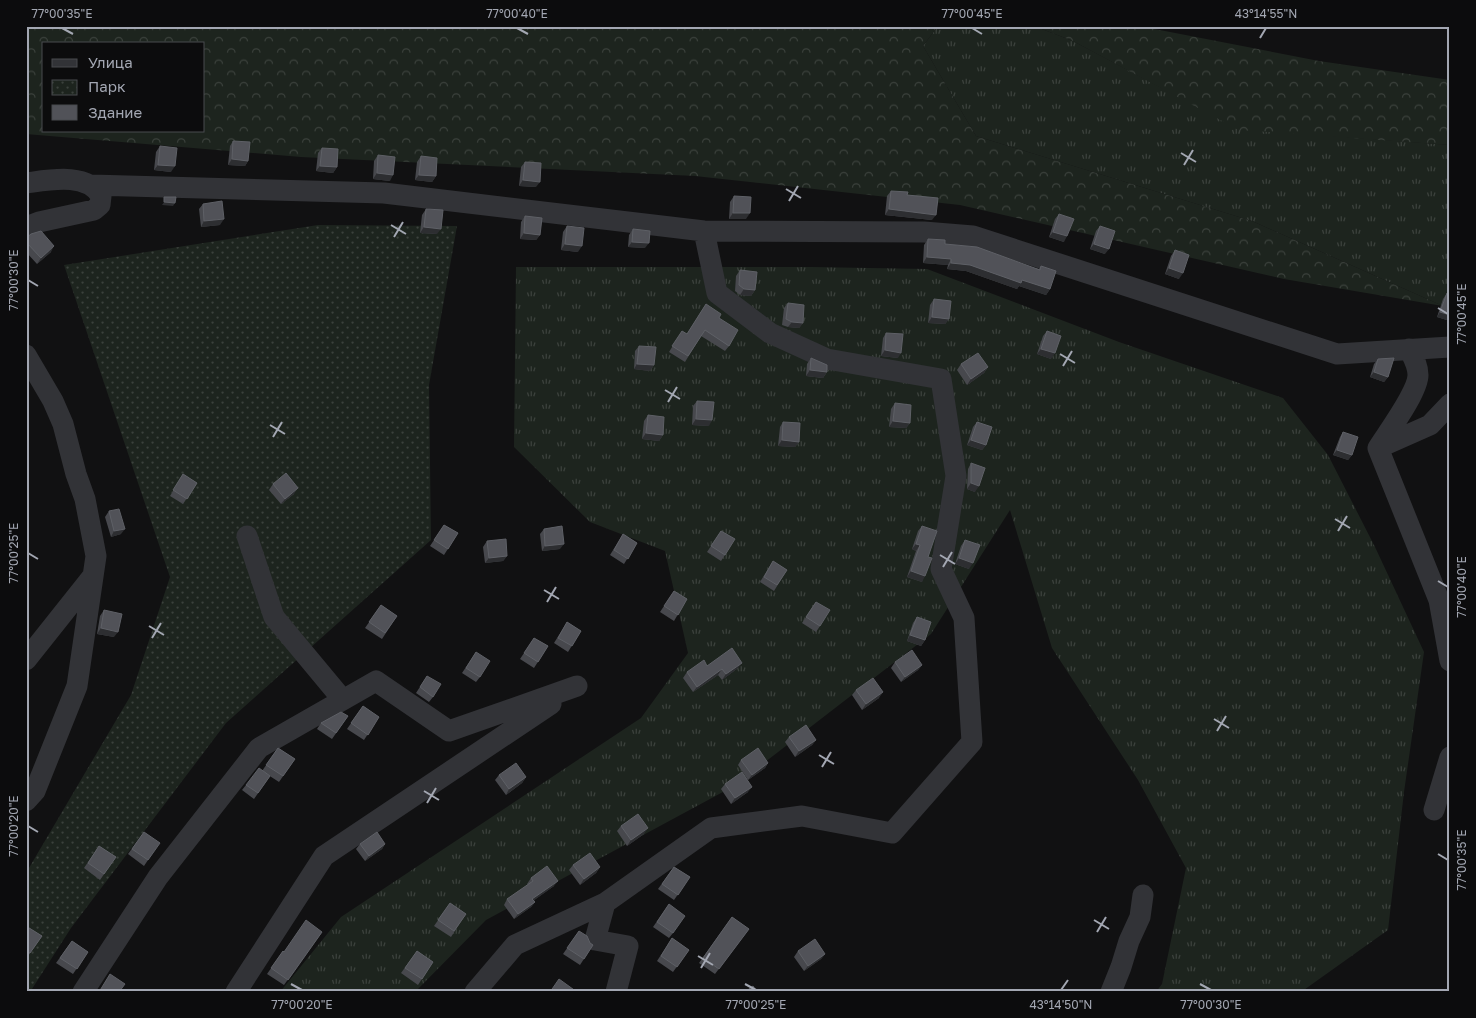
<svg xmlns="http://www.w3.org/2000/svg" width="1476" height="1018" viewBox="0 0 1476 1018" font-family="'Golos Text',sans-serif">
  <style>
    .grass { fill: url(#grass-tufts) }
    .forest { fill: url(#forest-crowns); fill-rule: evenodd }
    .park { fill: url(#park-dots) }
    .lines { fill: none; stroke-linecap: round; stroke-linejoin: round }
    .minor { stroke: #323337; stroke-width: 21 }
    .wall { fill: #47484d }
    .shaded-wall { fill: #2d2e31 }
    .building { fill: #515258; stroke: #5e6066 }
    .ticks { fill: none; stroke: #a3a7b2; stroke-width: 2 }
    .neatline { fill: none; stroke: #a3a7b2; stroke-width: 2 }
    .ticks-label { font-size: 12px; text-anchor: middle; fill: #a3a7b2 }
  </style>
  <defs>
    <pattern id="grass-tufts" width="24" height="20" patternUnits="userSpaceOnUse" patternTransform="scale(1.25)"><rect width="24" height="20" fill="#1d241e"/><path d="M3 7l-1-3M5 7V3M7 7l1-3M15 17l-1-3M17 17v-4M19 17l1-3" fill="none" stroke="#3b413c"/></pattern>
    <pattern id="forest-crowns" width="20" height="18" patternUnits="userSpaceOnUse" patternTransform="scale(1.25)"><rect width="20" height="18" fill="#1d241e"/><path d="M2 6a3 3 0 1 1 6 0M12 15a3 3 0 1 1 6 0" fill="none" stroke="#3b413c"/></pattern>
    <pattern id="park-dots" width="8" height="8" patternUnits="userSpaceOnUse" patternTransform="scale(1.25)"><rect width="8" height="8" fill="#1d241e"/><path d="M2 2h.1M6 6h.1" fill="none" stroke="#3b413c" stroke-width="1.8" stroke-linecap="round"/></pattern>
  </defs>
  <rect width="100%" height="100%" fill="#111112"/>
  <path class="grass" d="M938,26H1034L1073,41L1239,129L1450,145V306H1443L1252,221L976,136L923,46Z
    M516,267H811L927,269L1119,342L1283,398L1328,455L1375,547L1424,652L1404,792L1388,930L1301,992H1156L1162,984L1186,868L1138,780L1052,648L1010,510L931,634L734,786L486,920L415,992H280L341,917L641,718L688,653L665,551L590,522L514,447Z"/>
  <path class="forest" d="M26,26H938L923,46L976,136L1252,221L1443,306L1284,279L960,205L695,176L301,157L26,134ZM44,44H204V131H44Z
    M1034,26H1139L1319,61L1450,80V145L1239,130L1073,41Z"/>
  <path class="park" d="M318,225L457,226L429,385L431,540L226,723L71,928L30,992H26V873L131,695L170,577L64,265Z"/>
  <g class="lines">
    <path class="minor" d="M26,183C49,180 87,172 101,196L100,205L94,210L39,222L26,227
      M91,185L384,193L704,231L924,232L973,236L1337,354L1450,347
      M26,355L53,401L63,424L76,474L85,499L96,556L77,686L35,791L26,801
      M1450,404L1430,425L1378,448L1439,600L1450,661
      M1378,448C1388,432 1418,392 1418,375C1418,365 1413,357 1409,349
      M247,536L274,617L343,700
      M26,660L92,577
      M1434,810L1450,757
      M605,903L711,828L802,816L892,833L972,742L964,618L941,569L956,476L941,379L827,359L770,333L717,293L704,231
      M83,992L158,877L259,748L376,681L449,731L577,686
      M236,992L324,856L551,704
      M475,992L515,945L605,903L595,940L628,946L616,992
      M1111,992L1121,967L1129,941L1140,917L1143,895"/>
  </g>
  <path class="wall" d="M233,141L248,161L245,166L228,165L230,146Z
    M160,146L171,172L154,170L156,152Z
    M322,148L337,167L333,173L316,171L318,153Z
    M378,155L390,181L373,179L374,161Z
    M421,156L436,176L432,182L415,180L417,162Z
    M525,162L536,187L519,186L521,167Z
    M891,191L907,195L932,220L885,215L887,196Z
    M734,196L746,219H729L730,202Z
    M203,204L220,225L201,227L199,209Z
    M426,209L437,234L420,233L422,215Z
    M1059,214L1064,242L1049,237L1055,219Z
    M525,216L540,235L536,240L520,239L521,222Z
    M567,226L578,252L561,250L563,232Z
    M1100,226L1105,254L1090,249L1096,231Z
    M633,229L645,248L628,247L629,235Z
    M26,238L51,252L37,264L26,252Z
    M928,239L945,244L1039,269L1041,266L1050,289L1046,295L1019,286L1017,289L966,271L947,269L948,265L923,263L924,245Z
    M1175,250L1179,279L1165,274L1171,256Z
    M740,270L755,290L751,296L740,295L735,291L736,276Z
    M1447,293L1450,294V321L1437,317L1443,299Z
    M934,299L949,319L945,324L928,323L930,305Z
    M788,303L803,323L799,328L788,327L782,325L784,308Z
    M706,304L719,318L729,346L725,351L701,336L685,362L669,352L682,331L687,334Z
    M1047,331L1051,359L1037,354L1043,336Z
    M886,333L898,358L881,356L883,338Z
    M639,346L654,365L650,371L634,369L635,351Z
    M811,358L827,372L823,378L806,376L807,364Z
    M1378,359L1388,377L1384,382L1370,377L1374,364Z
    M961,364L988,367L984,373L967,385L957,370Z
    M697,401L709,426L692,425L693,406Z
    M895,403L910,423L906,428L889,427L891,409Z
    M648,415L663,435L659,441L642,439L644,421Z
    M783,422L799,442L795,447L778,446L780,427Z
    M977,422L986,445L982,450L967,445L973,427Z
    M1343,432L1352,455L1348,460L1333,455L1340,437Z
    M971,463L975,492L967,489L968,469Z
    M183,474L197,483L183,504L170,496Z
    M273,484L294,494L281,504L269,490Z
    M109,511L121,534L111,537L105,517Z
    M444,525L458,533L444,555L430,546Z
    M922,526L928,557L922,582L907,577L916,551L912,549L918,531Z
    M544,529L560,549L542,551L540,534Z
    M721,531L725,555L721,561L707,552Z
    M623,534L637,543L624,564L610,555Z
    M965,540L969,569L955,564L961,546Z
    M487,541L507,556L503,561L485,563L483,547Z
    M773,561L787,570L774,591L760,582Z
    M674,591L687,599L674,621L660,612Z
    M816,602L820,626L816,632L802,623Z
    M381,605L397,616L382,639L365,628Z
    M104,610L114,637L97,634L100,616Z
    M917,617L925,640L921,646L907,641L913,623Z
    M567,622L581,631L568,652L554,643Z
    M534,638L548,646L534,668L520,659Z
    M476,652L480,677L476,682L462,673Z
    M895,662L922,665L918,670L901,682L891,668Z
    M707,666L738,668L722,680L718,675L693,692L683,678L687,672Z
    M427,676L433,697L429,702L416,693Z
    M856,690L879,698L862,710L852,695Z
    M363,706L379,717L364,740L347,729Z
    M348,716L332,739L317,729L321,723Z
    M789,737L816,740L812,745L795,757L785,742Z
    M278,748L295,759L279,782L262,771Z
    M741,760L768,763L765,768L748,780L738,765Z
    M499,775L526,777L522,783L506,795L495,780Z
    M270,776L254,799L242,790L246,785Z
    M725,784L748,792L731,804L721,789Z
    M621,826L644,834L627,846L617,831Z
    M144,832L148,860L144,866L128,854Z
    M360,844H385L382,849L365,861L356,849Z
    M99,846L116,857L100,880L84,868Z
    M573,865L600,867L596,873L580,885L569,870Z
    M674,867L690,877L674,900L658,889Z
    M531,878L554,886L534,900L535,902L531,907L514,919L504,905L507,899L528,885L527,884Z
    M450,903L466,914L451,937L434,926Z
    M669,904L673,933L669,938L653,927Z
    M732,917L749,929L715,974L699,963Z
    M26,926L42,936L26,959Z
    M579,931L590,943L593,945L580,965L563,954Z
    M322,932L284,985L267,974L283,951L284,952Z
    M672,938L689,950L673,972L657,961Z
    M72,941L88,952L73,974L56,963Z
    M417,951L433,962L418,985L401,973Z
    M798,951L825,954L821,959L804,971L794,957Z"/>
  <path class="shaded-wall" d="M232,159L248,161L245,166L228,165Z
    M158,165L175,166L171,172L154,170Z
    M320,166L337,167L333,173L316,171Z
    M377,173L393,175L390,181L373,179Z
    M419,175L436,176L432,182L415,180Z
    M523,180L540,182L536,187L519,186Z
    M164,202L175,203L173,206L162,205Z
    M889,209L936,215L932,220L885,215Z
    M733,213H750L746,219H729Z
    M224,219L220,225L201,227L204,221Z
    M424,227L441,229L437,234L420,233Z
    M1053,232L1067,236L1064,242L1049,237Z
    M524,233L540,235L536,240L520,239Z
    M632,242L649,243L645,248L628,247Z
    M565,244L582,246L578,252L561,250Z
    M1094,244L1109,249L1105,254L1090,249Z
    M54,246L51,252L37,264L41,258Z
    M927,257L951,259L948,265L923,263Z
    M951,263L970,265L1022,280L1050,289L1046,295L1019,286L1017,289L966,271L947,269Z
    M1169,268L1183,273L1179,279L1165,274Z
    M744,289L755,290L751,296L740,295Z
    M1440,312L1450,315V321L1437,317Z
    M932,317L949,319L945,324L928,323Z
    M792,322L803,323L799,328L788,327Z
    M1041,349L1055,353L1051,359L1037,354Z
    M885,350L901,353L898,358L881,356Z
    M637,364L654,365L650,371L634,369Z
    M988,367L984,373L967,385L971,379Z
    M810,370L827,372L823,378L806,376Z
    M1374,372L1388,377L1384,382L1370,377Z
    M696,419L712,420L709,426L692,425Z
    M893,421L910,423L906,428L889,427Z
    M646,433L663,435L659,441L642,439Z
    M782,440L799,442L795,447L778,446Z
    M971,440L986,445L982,450L967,445Z
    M1337,450L1352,455L1348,460L1333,455Z
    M971,483L979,486L975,492L967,489Z
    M298,488L294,494L281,504L285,499Z
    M125,529L121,534L111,537L114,531Z
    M564,544L560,549L542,551L545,546Z
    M916,544L920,545L916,551L912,549Z
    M507,556L503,561L485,563L489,558Z
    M959,558L973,563L969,569L955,564Z
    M911,571L925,576L922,582L907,577Z
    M101,628L118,632L114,637L97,634Z
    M910,635L925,640L921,646L907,641Z
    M742,663L738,668L722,680L726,674Z
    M922,665L918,670L901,682L905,677Z
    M722,669L718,675L693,692L697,687Z
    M883,692L879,698L862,710L866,704Z
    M816,740L812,745L795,757L799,751Z
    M768,763L765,768L748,780L752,775Z
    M526,777L522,783L506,795L509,789Z
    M752,787L748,792L731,804L735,798Z
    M648,828L644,834L627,846L631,840Z
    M385,844L382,849L365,861L369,856Z
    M600,867L596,873L580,885L584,879Z
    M558,881L554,886L529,904L532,899Z
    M535,902L531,907L514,919L518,914Z
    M825,954L821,959L804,971L808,966Z"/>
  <path class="building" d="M233,141L250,142L248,161L232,159Z
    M160,146L177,148L175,166L158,165Z
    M322,148L338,149L337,167L320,166Z
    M378,155L395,157L393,175L377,173Z
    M421,156L437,158L436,176L419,175Z
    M525,162L541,163L540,182L523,180Z
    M891,191L908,192L907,195L938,198L936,215L889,209Z
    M734,196L751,197L750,213H733Z
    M164,197H176L175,203L164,202Z
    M222,201L224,219L204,221L203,204Z
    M426,209L443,210L441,229L424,227Z
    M1059,214L1074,219L1067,236L1053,232Z
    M525,216L542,218L540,235L524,233Z
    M567,226L584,228L582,246L565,244Z
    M1100,226L1115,231L1109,249L1094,244Z
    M633,229L650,231L649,243L632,242Z
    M41,231L54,246L41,258L26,242V238L31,234Z
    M928,239L945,240V244L977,247L1040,270L1041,266L1056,271L1050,289L1022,280L1021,283L970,265L951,263V259L927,257Z
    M1175,250L1189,255L1183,273L1169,268Z
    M740,270L757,272L755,290L744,289L739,285Z
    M1447,293L1450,294V315L1440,312Z
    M934,299L951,301L949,319L932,317Z
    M788,303L804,305L803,323L792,322L786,319Z
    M706,304L721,314L719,318L738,330L729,346L705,330L688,356L672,346L682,331L687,334Z
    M1047,331L1061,336L1055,353L1041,349Z
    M886,333L903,334L901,353L885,350Z
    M639,346L656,347L654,365L637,364Z
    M978,353L988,367L971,379L961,364Z
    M811,358L827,365V372L810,370Z
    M1394,358L1388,377L1374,372L1378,359Z
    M697,401L714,402L712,420L696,419Z
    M895,403L911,405L910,423L893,421Z
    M648,415L664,417L663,435L646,433Z
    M783,422L800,423L799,442L782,440Z
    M977,422L992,427L986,445L971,440Z
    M1343,432L1358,437L1352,455L1337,450Z
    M971,463L985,468L979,486L971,483Z
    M286,473L298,488L285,499L273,484Z
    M183,474L197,483L187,499L173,490Z
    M119,509L125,529L114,531L109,511Z
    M444,525L458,533L448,549L434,540Z
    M562,526L564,544L545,546L544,529Z
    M922,526L937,531L928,557L932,558L925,576L911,571L920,545L916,544Z
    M721,531L735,539L725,555L711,546Z
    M623,534L637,543L628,559L614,550Z
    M506,539L507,556L489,558L487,541Z
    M965,540L980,545L973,563L959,558Z
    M773,561L787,570L777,585L764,577Z
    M674,591L687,599L678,615L664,606Z
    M816,602L830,610L820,626L806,617Z
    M381,605L397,616L385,633L369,622Z
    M104,610L122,614L118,632L101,628Z
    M917,617L931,622L925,640L910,635Z
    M567,622L581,631L572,646L558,638Z
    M534,638L548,646L538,662L524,653Z
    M732,648L742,663L726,674L722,669L697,687L687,672L704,660L707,666Z
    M912,650L922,665L905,677L895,662Z
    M476,652L490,661L480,677L466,668Z
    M427,676L441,684L433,697L420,687Z
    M873,678L883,692L866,704L856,690Z
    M363,706L379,717L368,735L351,723Z
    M341,712L348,716L336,733L321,723Z
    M806,725L816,740L799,751L789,737Z
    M278,748L295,759L283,776L266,765Z
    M758,748L768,763L752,775L741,760Z
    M516,763L526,777L509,789L499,775Z
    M259,768L270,776L258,793L246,785Z
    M742,772L752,787L735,798L725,784Z
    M638,814L648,828L631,840L621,826Z
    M144,832L160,843L148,860L132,849Z
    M377,832L385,844L369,856L360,844Z
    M99,846L116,857L104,874L88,863Z
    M590,853L600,867L584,879L573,865Z
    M547,866L558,881L532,899L535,902L518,914L507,899L533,881L531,878Z
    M674,867L690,877L678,895L662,884Z
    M450,903L466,914L454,931L438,920Z
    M669,904L685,916L673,933L657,922Z
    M732,917L749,929L719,969L703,958Z
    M306,920L322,932L288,980L271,968L283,951L284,952Z
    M26,926L42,936L30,953L26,951Z
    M579,931L587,936L590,943L593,945L584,959L567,948Z
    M672,938L689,950L677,967L661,956Z
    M815,939L825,954L808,966L798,951Z
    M72,941L88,952L77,969L60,958Z
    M417,951L433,962L422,979L405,968Z
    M110,974L125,984L119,992H99Z
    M559,979L577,992H550Z
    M753,986L757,992H745Z"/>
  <path class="ticks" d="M62,28L73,34M517,28L528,34M972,28L982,34M1260,38L1266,28M1181,153L1196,162M1184,165L1193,150M786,189L801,198M789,201L798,186M391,225L406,234M394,237L403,222M28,280L38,286M1438,308L1448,314M1060,354L1075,363M1063,366L1072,351M665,390L680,399M668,402L677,387M270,425L285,434M273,437L282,422M1335,519L1350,528M1338,531L1347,516M28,553L38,559M940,555L955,564M943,567L952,552M1438,581L1448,587M544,590L559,599M547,602L556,587M149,626L164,635M152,638L161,623M1214,719L1229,728M1217,731L1226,716M819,755L834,764M822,767L831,752M424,791L439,800M427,803L436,788M28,826L38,832M1438,854L1448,860M1094,920L1109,929M1097,932L1106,917M698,956L713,965M701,968L710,953M291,984L302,990M745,984L756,990M1200,984L1211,990M1061,990L1068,980"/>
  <rect width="1476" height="1018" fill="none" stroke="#0c0c0d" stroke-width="55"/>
  <rect x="42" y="42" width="162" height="90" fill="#0c0c0d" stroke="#484a4f"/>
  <rect x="52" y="59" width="25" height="8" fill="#323337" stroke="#484a4f"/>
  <text x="88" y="68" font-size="15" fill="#a3a7b2">Улица</text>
  <rect x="52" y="80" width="25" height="15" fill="url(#park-dots)" stroke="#484a4f"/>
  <text x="88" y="92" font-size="15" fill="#a3a7b2">Парк</text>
  <rect x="52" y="105" width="25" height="15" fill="#515258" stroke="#484a4f"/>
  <text x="88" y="118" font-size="15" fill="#a3a7b2">Здание</text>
  <rect x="28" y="28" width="1420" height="962" class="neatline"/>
  <g class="ticks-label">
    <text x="62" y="18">77°00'35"E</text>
    <text x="517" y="18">77°00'40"E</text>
    <text x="972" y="18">77°00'45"E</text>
    <text x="1266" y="18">43°14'55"N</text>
    <text transform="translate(14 280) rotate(-90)" y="4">77°00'30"E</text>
    <text transform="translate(1462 314) rotate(-90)" y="4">77°00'45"E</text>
    <text transform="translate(14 553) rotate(-90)" y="4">77°00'25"E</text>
    <text transform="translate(1462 587) rotate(-90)" y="4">77°00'40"E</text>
    <text transform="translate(14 826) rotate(-90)" y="4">77°00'20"E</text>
    <text transform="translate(1462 860) rotate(-90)" y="4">77°00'35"E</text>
    <text x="302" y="1009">77°00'20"E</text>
    <text x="756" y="1009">77°00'25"E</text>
    <text x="1061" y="1009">43°14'50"N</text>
    <text x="1211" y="1009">77°00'30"E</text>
  </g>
</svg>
